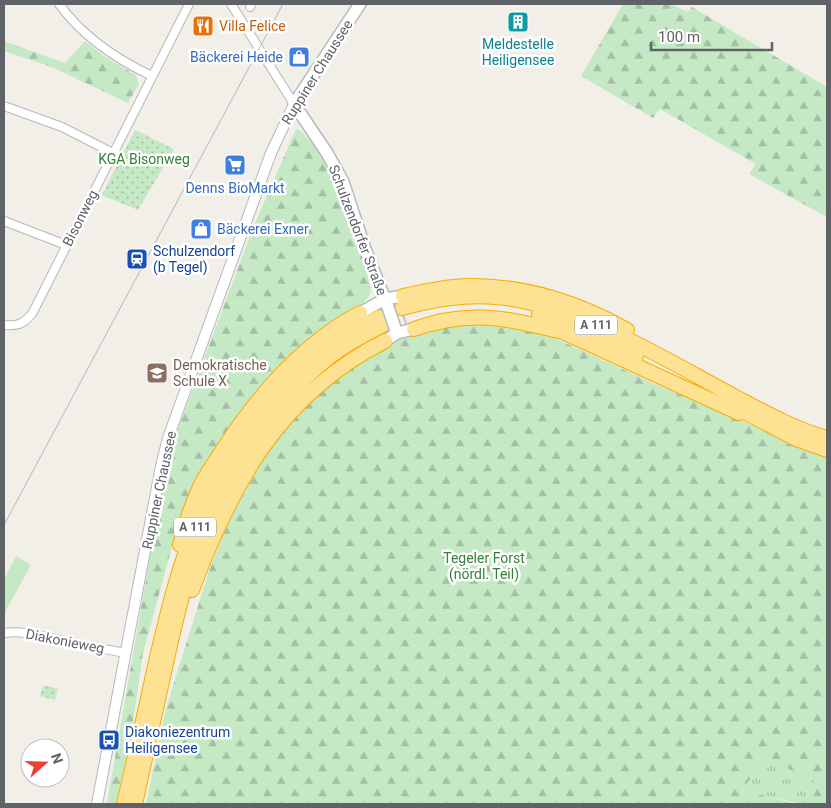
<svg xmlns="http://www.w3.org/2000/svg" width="831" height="808" viewBox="0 0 831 808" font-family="Roboto,sans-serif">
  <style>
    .grass { fill: url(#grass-tufts) }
    .forest { fill: url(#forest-firs) }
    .park { fill: url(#park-dots) }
    .pitch { fill: #c5e8c5 }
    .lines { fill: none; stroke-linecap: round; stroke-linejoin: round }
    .motorway-tunnel { stroke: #ccccc8; stroke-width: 14; stroke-dasharray: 14 7; stroke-linecap: butt }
    .minor-casing { stroke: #b5b8bc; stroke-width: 10 }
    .tertiary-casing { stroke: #b5b8bc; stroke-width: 12 }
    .secondary-casing { stroke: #b6babf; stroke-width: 14 }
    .motorway-casing { stroke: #f9ab00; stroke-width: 16 }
    .minor { stroke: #fff; stroke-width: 8 }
    .tertiary { stroke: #fff; stroke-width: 10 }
    .secondary { stroke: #fff; stroke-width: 11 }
    .motorway { stroke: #fde293; stroke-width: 14 }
    .tram { stroke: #b6b7b8; stroke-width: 1 }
    .secondary-bridge-casing { stroke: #b6babf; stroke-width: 14; stroke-linecap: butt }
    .secondary-bridge { stroke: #fff; stroke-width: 11 }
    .labels { text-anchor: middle; stroke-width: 5; stroke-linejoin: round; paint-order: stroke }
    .shield { fill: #fff; stroke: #8f9295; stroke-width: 1 }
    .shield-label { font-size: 12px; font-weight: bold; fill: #5f6368 }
    .food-label { font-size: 14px; fill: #c56008; stroke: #fff; text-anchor: start }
    .culture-label { font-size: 14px; fill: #0d838f; stroke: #fff }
    .shop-label { font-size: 14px; fill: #366cbe; stroke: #fff; text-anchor: end }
    .street-label { font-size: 14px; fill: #5f6368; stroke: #fff }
    .park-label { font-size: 14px; fill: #348238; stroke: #fff }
    .transit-label { font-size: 14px; fill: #164399; stroke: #fff; text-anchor: start }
    .education-label { font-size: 14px; fill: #785e54; stroke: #fff; text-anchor: start }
  </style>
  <defs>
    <pattern id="grass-tufts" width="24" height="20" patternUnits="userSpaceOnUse" patternTransform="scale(1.25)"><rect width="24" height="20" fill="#c5e8c5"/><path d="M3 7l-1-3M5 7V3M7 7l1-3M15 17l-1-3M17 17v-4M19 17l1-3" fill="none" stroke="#a3c0a4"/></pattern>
    <pattern id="forest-firs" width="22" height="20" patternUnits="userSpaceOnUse" patternTransform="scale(1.25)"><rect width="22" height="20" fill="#c5e8c5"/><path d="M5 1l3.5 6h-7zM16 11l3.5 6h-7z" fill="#a3c0a4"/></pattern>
    <pattern id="park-dots" width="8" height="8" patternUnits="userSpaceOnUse" patternTransform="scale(1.25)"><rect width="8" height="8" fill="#c5e8c5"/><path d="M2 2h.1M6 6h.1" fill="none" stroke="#a3c0a4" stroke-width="1.8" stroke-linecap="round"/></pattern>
  </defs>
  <rect width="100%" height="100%" fill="#f1efe8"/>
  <path class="grass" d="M385,331L387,334L306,389L305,388L341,356Z
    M765,759L815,780L802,804L742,790Z"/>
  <path class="forest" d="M623,4H670L688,12L692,7L827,87V217L749,174L756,164L660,109L653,118L581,76Z
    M4,41L65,63L85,41L104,56L136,75L139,84L128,103L54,68L4,51Z
    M296,129L301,131L320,152L330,168L359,245L371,288L370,295L360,306L339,318L247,404L221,439L205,467L191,496L172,547L143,653L130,743L116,804H107L167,458L253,228Z
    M459,323H505L544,333L655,384L827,457V804H802L815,780L765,759L742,790L797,804H146L166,708L210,568L234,509L271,447L297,414L325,386L356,362L397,340L433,329Z"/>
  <path class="park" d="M135,130L174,149L138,210L102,195Z
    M43,685L58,689L55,700L40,696Z"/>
  <path class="pitch" d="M16,556L31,565L5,612L4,579Z"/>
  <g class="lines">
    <path class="motorway-tunnel" d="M383,325L405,317"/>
    <g class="minor-casing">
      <path id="minor" d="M59,4C83,37 116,59 152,76
        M231,4L294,104
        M250,7L251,4
        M4,106L62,127L113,153
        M4,221L66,245
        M4,325C17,326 22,325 32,314L189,4
        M4,633C25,630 44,637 65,641C85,646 105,649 126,653"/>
    </g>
    <g class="tertiary-casing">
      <path id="tertiary" d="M97,804L161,466L168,438L271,153L294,104"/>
    </g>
    <g class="secondary-casing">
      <path id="secondary" d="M360,4L294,104L327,153L343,182L365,249L388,307
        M360,313L385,299L403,296
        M385,341L397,333L414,329"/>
    </g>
    <g class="motorway-casing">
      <path id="motorway" d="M403,296C426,291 449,286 472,286C526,286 580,303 627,330
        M402,308C433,300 464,294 496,297C578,304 662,358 734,396C764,412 794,429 827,438
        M539,314L573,326L636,356
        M414,329C469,309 508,318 563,332L739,413
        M733,406L796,439L827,450
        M180,545C185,525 191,506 200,487C206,474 216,461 224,448C259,394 302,344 360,313
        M192,590C232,483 280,394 385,341
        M124,804C134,761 144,718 153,675C166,618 179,561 203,508C219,473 240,441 263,411C294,371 333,337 380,317
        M135,804C147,751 158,698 170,645C179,607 188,569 203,532C230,467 272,403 328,358C345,345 363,335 383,325"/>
    </g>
    <use href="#minor" class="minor"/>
    <use href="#tertiary" class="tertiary"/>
    <use href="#secondary" class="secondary"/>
    <use href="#motorway" class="motorway"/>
    <path class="tram" d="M4,525L283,4"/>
    <g class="secondary-bridge-casing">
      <path id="secondary-bridge" d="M388,307L395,328"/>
    </g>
    <use href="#secondary-bridge" class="secondary-bridge"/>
  </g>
  <defs>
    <g id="building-square" transform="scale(1.125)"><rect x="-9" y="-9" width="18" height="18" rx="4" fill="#0f9aa8" stroke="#fff"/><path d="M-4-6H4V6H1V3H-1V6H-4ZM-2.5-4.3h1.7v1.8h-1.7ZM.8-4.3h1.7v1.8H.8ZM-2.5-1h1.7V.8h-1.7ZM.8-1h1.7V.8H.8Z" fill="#fff"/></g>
    <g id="restaurant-square" transform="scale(1.125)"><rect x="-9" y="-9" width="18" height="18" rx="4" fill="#e8710a" stroke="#fff"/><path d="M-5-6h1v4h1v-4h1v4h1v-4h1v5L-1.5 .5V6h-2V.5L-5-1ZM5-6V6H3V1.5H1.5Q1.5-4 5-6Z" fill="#fff"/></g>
    <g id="shop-square" transform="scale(1.125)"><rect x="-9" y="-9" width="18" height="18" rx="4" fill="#3f7fe0" stroke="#fff"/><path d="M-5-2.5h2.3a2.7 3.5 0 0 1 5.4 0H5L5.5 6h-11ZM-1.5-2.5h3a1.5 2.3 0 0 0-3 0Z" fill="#fff"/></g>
    <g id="supermarket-square" transform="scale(1.125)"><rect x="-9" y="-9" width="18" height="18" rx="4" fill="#3f7fe0" stroke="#fff"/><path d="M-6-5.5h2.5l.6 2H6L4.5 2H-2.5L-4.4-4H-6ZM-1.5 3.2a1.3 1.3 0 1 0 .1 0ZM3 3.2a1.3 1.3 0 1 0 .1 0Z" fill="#fff"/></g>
    <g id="station-square" transform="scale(1.125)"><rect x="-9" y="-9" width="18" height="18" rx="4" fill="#1a4fb4" stroke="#fff"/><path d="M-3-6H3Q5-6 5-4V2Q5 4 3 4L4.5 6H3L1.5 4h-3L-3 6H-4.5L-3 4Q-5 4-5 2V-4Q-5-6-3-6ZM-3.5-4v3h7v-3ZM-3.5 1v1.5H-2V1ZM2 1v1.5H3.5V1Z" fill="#fff"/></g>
    <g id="school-square" transform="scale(1.125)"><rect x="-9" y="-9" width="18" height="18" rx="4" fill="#8d6e63" stroke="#fff"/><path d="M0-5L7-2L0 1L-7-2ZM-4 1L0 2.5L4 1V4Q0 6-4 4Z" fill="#fff"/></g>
    <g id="bus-square" transform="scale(1.125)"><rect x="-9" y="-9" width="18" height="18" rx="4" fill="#1a4fb4" stroke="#fff"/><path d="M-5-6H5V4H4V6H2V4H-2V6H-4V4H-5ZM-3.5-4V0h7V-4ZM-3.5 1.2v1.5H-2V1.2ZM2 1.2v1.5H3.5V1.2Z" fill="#fff"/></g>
  </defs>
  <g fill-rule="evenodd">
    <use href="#building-square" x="518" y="22"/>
    <use href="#restaurant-square" x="203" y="26"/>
    <use href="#shop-square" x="299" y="57"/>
    <use href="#supermarket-square" x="235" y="165"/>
    <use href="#shop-square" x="201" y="229"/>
    <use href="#station-square" x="137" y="259"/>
    <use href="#school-square" x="157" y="373"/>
    <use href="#bus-square" x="109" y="740"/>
  </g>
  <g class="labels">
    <g class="shield">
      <rect x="575" y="315.5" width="42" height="19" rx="4"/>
      <rect x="174" y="517.5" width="42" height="19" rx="4"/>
    </g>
    <g class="shield-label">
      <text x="596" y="329">A 111</text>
      <text x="195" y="531">A 111</text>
    </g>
    <g class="food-label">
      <text x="219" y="31">Villa Felice</text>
    </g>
    <g class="culture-label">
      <text x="518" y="49">Meldestelle<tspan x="518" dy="16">Heiligensee</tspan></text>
    </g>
    <g class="shop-label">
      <text x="283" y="62">Bäckerei Heide</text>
      <text x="235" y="193" text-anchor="middle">Denns BioMarkt</text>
      <text x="217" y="234" text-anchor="start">Bäckerei Exner</text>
    </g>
    <g class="street-label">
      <text transform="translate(317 72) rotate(-58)" y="5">Ruppiner Chaussee</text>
      <text transform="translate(80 218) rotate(-63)" y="5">Bisonweg</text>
      <text transform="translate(358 230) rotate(69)" y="5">Schulzendorfer Straße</text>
      <text transform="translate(159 490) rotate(-78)" y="5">Ruppiner Chaussee</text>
      <text transform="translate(65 641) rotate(11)" y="5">Diakonieweg</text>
    </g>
    <g class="park-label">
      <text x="144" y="164">KGA Bisonweg</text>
      <text x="484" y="563">Tegeler Forst<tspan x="484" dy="16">(nördl. Teil)</tspan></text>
    </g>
    <g class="transit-label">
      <text x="153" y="256">Schulzendorf<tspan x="153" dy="16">(b Tegel)</tspan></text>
      <text x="125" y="737">Diakoniezentrum<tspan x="125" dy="16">Heiligensee</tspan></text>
    </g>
    <g class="education-label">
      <text x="173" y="370">Demokratische<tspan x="173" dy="16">Schule X</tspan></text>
    </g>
  </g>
  <rect width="831" height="808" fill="none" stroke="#5f6368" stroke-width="10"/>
  <g transform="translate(45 763) rotate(70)"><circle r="24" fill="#ffffff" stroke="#bfc1c3"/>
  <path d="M0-4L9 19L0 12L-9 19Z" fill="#ea4335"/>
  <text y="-8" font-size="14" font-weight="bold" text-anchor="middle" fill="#5f6368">N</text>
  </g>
  <path d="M651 42v8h121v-8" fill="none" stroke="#5f6368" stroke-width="2.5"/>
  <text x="658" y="42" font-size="15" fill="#5f6368" stroke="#ffffff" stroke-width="4" paint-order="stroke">100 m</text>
</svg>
